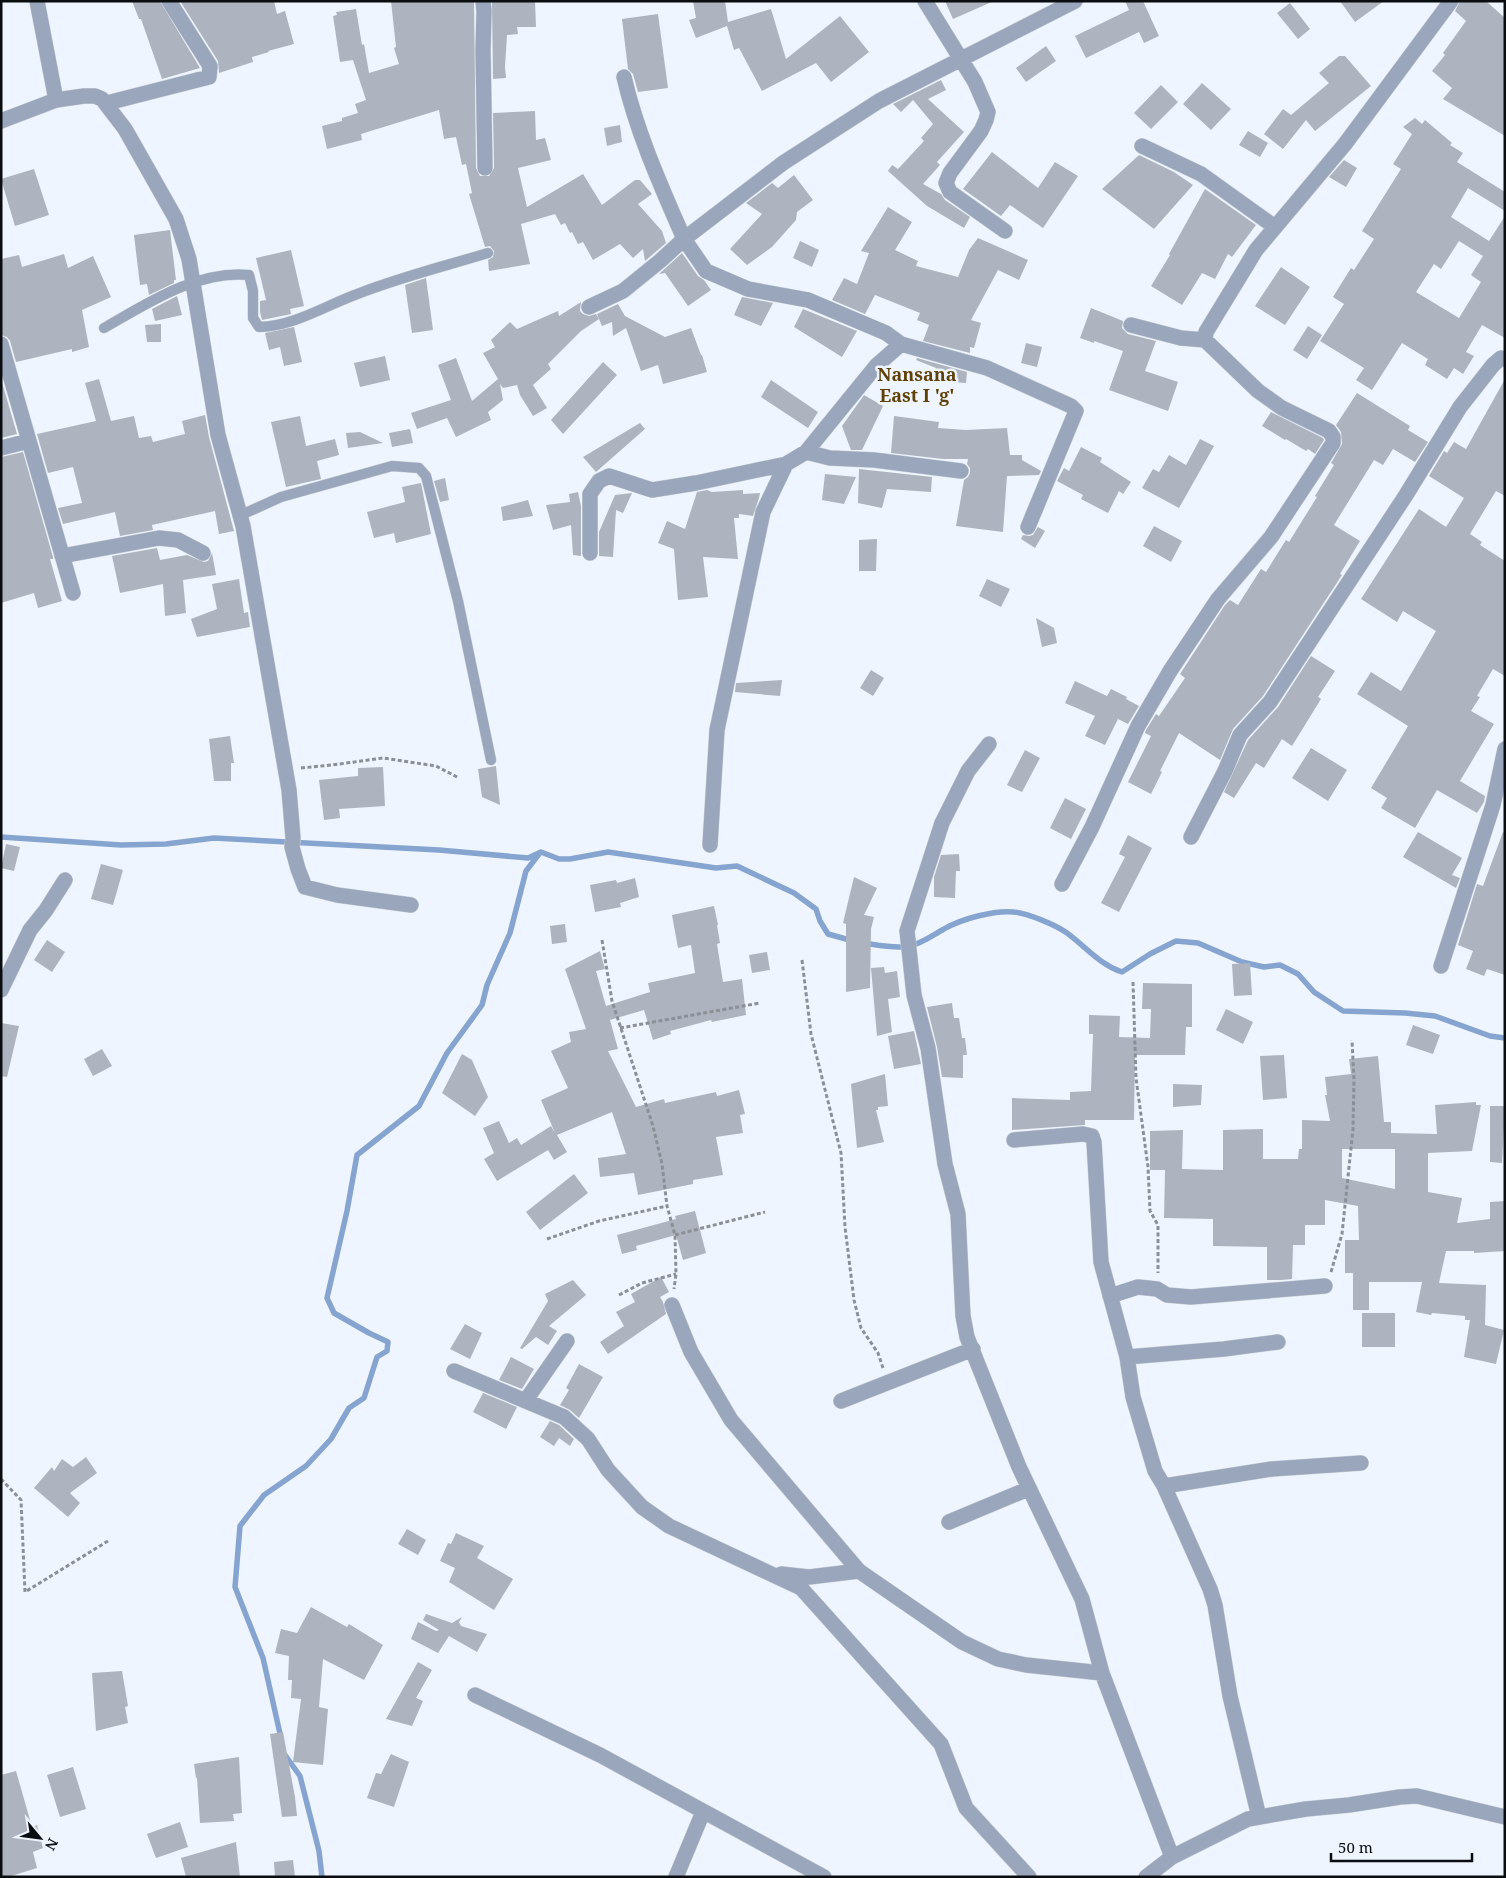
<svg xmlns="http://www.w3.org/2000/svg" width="1506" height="1878" viewBox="0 0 1506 1878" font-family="'Noto Serif',serif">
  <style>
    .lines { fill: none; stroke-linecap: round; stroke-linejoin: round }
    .stream { stroke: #86a4d0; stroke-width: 5.5 }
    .building { fill: #adb4bf; fill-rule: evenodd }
    .lane-casing { stroke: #cbd0d8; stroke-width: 11 }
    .street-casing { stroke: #cbd0d8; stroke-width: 16 }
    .path { stroke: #8b8f96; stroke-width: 3; stroke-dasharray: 4 2.5; stroke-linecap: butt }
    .lane { stroke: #99a6bb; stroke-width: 10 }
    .street { stroke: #99a6bb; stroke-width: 15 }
    .labels { text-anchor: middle; stroke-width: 5; stroke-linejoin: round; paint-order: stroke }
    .quarter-label { font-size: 18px; font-weight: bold; fill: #5f4106; stroke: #eff5fe }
  </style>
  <rect width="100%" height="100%" fill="#eff5fe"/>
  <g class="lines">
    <path class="stream" d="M1,837L121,845L166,844L214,838L439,850L528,858L541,852L559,859H570L608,852L716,868L737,866L794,893L816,909L820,921L828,934L853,941
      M864,943C878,945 896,949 910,946C922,943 933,935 944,929C961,919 994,910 1014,912C1027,913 1056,925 1067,933C1086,947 1099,964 1122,972L1150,954L1176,941L1198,943L1242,962L1264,967L1280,965L1298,974L1314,992L1343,1011L1405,1013L1435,1016L1490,1036L1505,1038
      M281,1738L263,1658L235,1587L240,1526L264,1495L306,1466L331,1439L349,1408L364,1398L377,1357L387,1351L388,1342L369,1333L334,1313L327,1298L347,1211L357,1155L419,1106L447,1053L482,1005L487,985L510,933L526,871L539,854
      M285,1755L300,1776L319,1851L322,1877"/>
  </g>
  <path class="building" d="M132,1H160L200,68L162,79L141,19H139Z
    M180,1H274L277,14L285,11L294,44L268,51L269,52L252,57L253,62L219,73L218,61Z
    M391,1H474L476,168L480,176H489L494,168L493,113L535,111L536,140L545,138L551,160L518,168L527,207L583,174L602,205L635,180H640L652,194L638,204L662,231L666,243L645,261L643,249L633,258L620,244L593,260L583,242L578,244L572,232L570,233L565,223L561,225L555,214L521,224L530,264L489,271L488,260L493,257L494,251L490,246L485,247L469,194L472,193L466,164L462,165L456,137L444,139L439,110L361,134L362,140L327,149L322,126L342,121V118L358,113L355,104L366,100L353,60L340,62L333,16L337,15L336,12L356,9L362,45L364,44L369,73L399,64L394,48L396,47Z
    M492,1H535L536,27H517L518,34L507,35L505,67L506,78L493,79Z
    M693,1H725L728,22L771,9L786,59L840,16L869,52L831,82L816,63L762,91L739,48L734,50L727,26L696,38L689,20L696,18Z
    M945,1H994L953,19Z
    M1125,1H1143L1159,36L1144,43L1139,32L1086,58L1075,36L1129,10Z
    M1340,1H1384L1355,22Z
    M1460,1H1486L1505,18V136L1443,99L1452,88L1432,71L1445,55L1443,53L1466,21L1455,11Z
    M1290,3L1310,29L1298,39L1277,13Z
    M658,14L668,88L638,92L633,74L628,69L622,19Z
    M1046,46L1056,61L1026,82L1016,68Z
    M1339,56H1345L1371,86L1315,131L1306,120L1283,149L1264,134L1283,109L1291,115L1329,83L1319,73Z
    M941,80L946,90L928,99L964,132L937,162L940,165L923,184L941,194L945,200L970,217L964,228L927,206L888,171L892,165L898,169L924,141L921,138L933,124L913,100L901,112L893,104Z
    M1202,83L1231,109L1211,130L1183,104Z
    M1161,85L1178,102L1151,129L1134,113Z
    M1415,118L1422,124L1425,120L1452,143L1450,145L1463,153L1457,162L1505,192V211L1468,188L1451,217L1489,241L1505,216V338L1482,325L1466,352L1474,356L1463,374L1454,368L1447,379L1425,365L1428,359L1402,343L1372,390L1356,380L1364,368L1320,341L1344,304L1333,297L1351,268L1354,270L1374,239L1362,231L1401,169L1393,164L1412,134L1403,127ZM1459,241L1483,256L1471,275L1481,282L1459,318L1416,292L1434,264L1441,269Z
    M620,125L622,142L607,146L604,128Z
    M1248,131L1268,143L1260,157L1239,145Z
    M992,152L1038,188L1055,162L1078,176L1043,228L1010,205L1001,216L963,189Z
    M1139,155L1174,172L1193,185L1154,229L1102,189Z
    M1344,160L1357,168L1346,187L1329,177Z
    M34,169L49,215L15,226L1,179Z
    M794,175L813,200L797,212L796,220L772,247L747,265L730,249L762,214L746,203L772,183L778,188Z
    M1205,189L1256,225L1232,257L1228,254L1215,279L1202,273L1182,305L1151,286L1170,255L1169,254Z
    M888,207L912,222L895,250L918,261L916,266L958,277L969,250L978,238L1028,260L1019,280L998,270L971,320L981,323L974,348L970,347V353L923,341L929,325L917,320L920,313L875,295L865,314L832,300L844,278L857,284L869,253L861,251Z
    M170,230L176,280H174V283L149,295L147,284L140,285L134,235Z
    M800,241L819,250L812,267L793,258Z
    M291,250L304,306L290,309L291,314L262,320L260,312V301L266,300L256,258Z
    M682,253L698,276L704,280L711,290L688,306L665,273L659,274Z
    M64,254L68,268L93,256L111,297L82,310L89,347L72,352V349L16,362L10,341L7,337L1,335V259L19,255L22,267Z
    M1281,267L1310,287L1285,325L1255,306Z
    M426,278L433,330L412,333L405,285Z
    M177,296L182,315L155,321L152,309Z
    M742,297L773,303L761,326L734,315Z
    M581,302L580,311L583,314L589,316L596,314L599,319L581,331L548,364L551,369L533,385L547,408L533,416L520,395L517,385L503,388L500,384L503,400L488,412L491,420L456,437L447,418L417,429L411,413L451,400L438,365L456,358L472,401L498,379L483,353L495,347L491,340L510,322L517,329L558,311L559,316Z
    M618,304L625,316L665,337L691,328L701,355H702L707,372L663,384L658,365L641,371L626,328L613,336L612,322L602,326L597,314Z
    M1091,308L1123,321L1122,328L1128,334L1156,341L1145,371L1178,382L1168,411L1109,390L1123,351L1094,341V343L1080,338Z
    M803,309L857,331L842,357L794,327Z
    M161,324V342H147L145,325Z
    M1308,326L1322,335L1307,359L1293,350Z
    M294,327L302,362L284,366L280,347L269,350L265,333Z
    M1026,343L1042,347L1037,367L1021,363Z
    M385,356L390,380L360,387L354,363Z
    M917,358L967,372L966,383L953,382L934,375L936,368L916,360Z
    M603,362L617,375L563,434L551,420Z
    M1,379L17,434L1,438Z
    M99,379L111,421L134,416L139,438L151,436L153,442L185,434L182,421L205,415L209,437L234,531L219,534L215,511L152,525L153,530L120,536L115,512L63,524L58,508L82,503L73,467L48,473L37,434L96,421L85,383Z
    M1505,379V496L1496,491L1470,534L1482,542L1480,545L1505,561V676L1493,669L1477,696L1480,697L1471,711L1494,724L1460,781L1485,796L1484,802L1477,813L1437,790L1415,828L1381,808L1387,798L1371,788L1408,726L1357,694L1371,672L1401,691L1436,631L1403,611L1397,622L1361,599L1419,509L1446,527L1464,498L1429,476L1444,451L1447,453L1454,442L1466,449Z
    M771,380L818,412L808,428L761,397Z
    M1357,393L1410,426L1408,430L1428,442L1415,462L1393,449L1383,465L1374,460L1334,525L1360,541L1340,574L1342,575L1263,696L1233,729L1220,760L1179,733L1160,771L1162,772L1151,794L1128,782L1151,736L1145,733L1146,730L1156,714L1159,716L1185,678L1180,674L1225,605L1230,600L1238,605L1261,569L1266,572L1286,540L1289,542L1317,497L1315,496L1334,465L1331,463L1342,444L1341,432L1336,425Z
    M864,395L883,406L862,450H851L842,426Z
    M1271,412L1323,438L1324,440L1315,454L1308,449L1306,451L1286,439L1285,440L1262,426Z
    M300,416L306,446L335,439L339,455L317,461L321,479L286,487L271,422Z
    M894,416L939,422L938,428L966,430L1007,428L1010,455H1022V460L1041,471L1039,475L1007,476L1003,532L956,526L964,480L968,477L970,473V468L967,464L968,459H943L891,453Z
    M640,423L645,429L596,472L583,457Z
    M410,429L413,443L392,447L389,433Z
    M360,432L383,443L348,448L346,433Z
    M1200,439L1214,446L1179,508L1142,488L1153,469L1159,472L1169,455L1186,465Z
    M1081,447L1102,458L1100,462L1131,482L1123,494L1119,491L1108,513L1081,499L1083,495L1057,481L1064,468L1069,471Z
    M23,452L53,557V559H50L62,601L38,608L34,593L1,603V457Z
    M859,469L932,477L931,492L887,489L882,508L858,503Z
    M825,474L856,477L844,504L822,500Z
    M445,478L449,500L440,502L434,481Z
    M421,483L431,534L396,543L394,533L374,538L367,512L405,502L402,487Z
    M707,490L712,492L743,490V494L760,493L759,498L753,516L739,514V518H734L738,559L703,557L708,597L678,600L674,549L658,543L667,521L685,529L697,492Z
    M578,492L581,506V556L573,555L571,525L553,530L546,505L570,502L569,494Z
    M632,493L623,513L616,510L613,557L599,556V532L615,495Z
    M528,500L533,516L503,521L501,507Z
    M1154,526L1182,541L1171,562L1143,546Z
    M1038,527L1045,531L1035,548L1021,539L1023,535L1029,536L1033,535Z
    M877,539L876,571H859V540Z
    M157,548L160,560L187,555L204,562L208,561L212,553L216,575L183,580L186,613L165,616L163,584L120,593L112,556Z
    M239,579L244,613L248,612L250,627L197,637L191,619L217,609L212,584Z
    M987,579L1010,589L1001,607L979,596Z
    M1036,618L1054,628L1057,643L1042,647Z
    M1311,656L1335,671L1318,697L1321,699L1292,746L1282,739L1264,768L1256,763L1234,798L1224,792L1248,740L1278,707Z
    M871,670L884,678L873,696L860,688Z
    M782,680L780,696L735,692L736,683Z
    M1075,681L1107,696L1111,689L1127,697L1126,699L1139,706L1128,724L1118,719L1105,745L1085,736L1095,716L1065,703Z
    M230,736L234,763H231V781H214L209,739Z
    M1311,748L1347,770L1328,801L1292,778Z
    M1025,750L1040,758L1022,792L1007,785Z
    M496,766L500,805L482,797L478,769Z
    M383,767L385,806L339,809L340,818L324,820L319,780L358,776V768Z
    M1065,798L1086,809L1071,839L1050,828Z
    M1418,832L1462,858L1452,875L1460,878L1456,888L1403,857Z
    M1503,832L1505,833V975L1487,969L1484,976L1466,969L1473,951L1458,945L1477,884L1483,886Z
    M1128,835L1152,848L1119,912L1101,903L1125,857L1119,854Z
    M6,844L20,847L14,871L1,868Z
    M959,854L960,871H956L955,898L934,897V877L941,855Z
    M101,864L123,870L113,905L91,899Z
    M854,877L877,888L864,915L874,917L871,929L870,988L846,992V924L843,923Z
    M635,878L639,897L620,903L621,907L595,912L590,885L616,880L617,883Z
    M714,906L718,925H717L720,943L717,944L723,982L742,979L746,1015L712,1022L711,1020L670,1031L671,1034L653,1040L644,1010L610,1020L618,1049L608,1051L636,1107L664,1099L665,1103L716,1092L717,1096L739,1090L745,1114L740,1115L743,1133L716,1137L723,1175L693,1180V1184L638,1195L634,1173L600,1177L598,1158L626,1154L612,1112L557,1135L567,1152L554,1160L548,1150L497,1181L484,1159L494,1153L483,1128L499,1121L509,1143L517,1138L521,1145L551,1126L555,1133L541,1100L568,1088L551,1051L571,1042L569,1032L586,1029L565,969L600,951L605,969L596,971L606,1006L650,992L648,983L695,973L691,945L678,948L672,915Z
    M565,924L567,942L552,944L550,926Z
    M47,940L65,952L52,972L34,960Z
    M767,952L770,970L752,973L749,955Z
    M1250,963L1252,995L1234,996L1232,964Z
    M884,967L885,973L897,971L900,997L888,999L892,1032L877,1036L871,968Z
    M1143,983L1192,984V1027H1186L1185,1055H1135L1134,1120H1085V1125L1012,1130V1098L1070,1100V1092L1091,1091L1093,1034H1089V1015L1120,1016L1119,1037L1150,1038L1151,1009H1142Z
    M952,1003L954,1018H959L962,1038H965L967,1055H963V1078L942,1077L937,1047L927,1007Z
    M1226,1009L1253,1022L1243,1044L1216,1030Z
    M1,1023L19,1026L7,1077L1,1076Z
    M1413,1025L1440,1035L1433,1054L1406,1045Z
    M914,1031L921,1064L894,1069L888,1036Z
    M102,1049L112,1066L93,1076L84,1059Z
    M462,1054L472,1060L488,1097L475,1116L442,1093Z
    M1284,1055L1287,1098L1263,1100L1260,1056Z
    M1378,1056L1384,1122H1391V1133L1437,1134L1435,1105L1476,1102V1105H1481L1472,1151L1428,1153V1192L1462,1198L1457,1223L1490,1219V1202L1505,1201V1251L1474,1253V1251H1446L1439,1283L1486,1285L1485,1325L1504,1330L1496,1364L1464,1357L1470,1320H1465V1316L1432,1313L1431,1315L1416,1312L1422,1282H1369V1310H1353V1273H1345V1240H1359L1358,1206L1325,1200V1225H1305V1245H1293L1292,1279L1281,1280H1267V1247L1213,1246V1219L1164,1218L1165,1170H1150V1131L1183,1130L1182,1169L1223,1170V1130L1263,1129V1159H1298L1299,1149H1302V1120L1330,1121L1325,1095H1327L1325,1077L1351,1074L1349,1059ZM1342,1149H1395V1189L1342,1178Z
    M885,1074L888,1106L878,1107V1110H876L884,1142L857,1148L851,1084Z
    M1173,1084L1202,1085L1201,1105L1173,1107Z
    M1490,1106H1505L1502,1163L1490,1162Z
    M574,1174L588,1193L540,1230L526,1212Z
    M695,1211L706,1253L683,1260L676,1235L636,1246L637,1250L622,1254L617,1235L676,1219L675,1216Z
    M661,1277L669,1292L660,1297L663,1302L666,1314L608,1354L600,1342L624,1326L616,1312L635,1302L631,1294Z
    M573,1280L586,1295L549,1326L557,1331L548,1345L536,1337L522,1349L520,1348L548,1301L545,1294Z
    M1362,1313H1395V1347H1362Z
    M465,1324L482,1333L470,1359L450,1349Z
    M511,1357L534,1369L522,1389L499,1380Z
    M579,1364L603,1377L579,1418L570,1410L560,1405L569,1390L566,1388Z
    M483,1393L517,1407L506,1429L473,1412Z
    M550,1421L559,1425L574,1439L570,1446L559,1438L554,1446L540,1437Z
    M86,1457L97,1473L70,1493L80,1503L68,1517L34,1488L52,1467L54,1471L62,1459L73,1467Z
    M407,1529L426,1540L418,1555L398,1544Z
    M456,1533L484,1546L477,1558L513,1579L494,1610L449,1582L455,1568L440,1561L448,1543L451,1544Z
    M311,1607L347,1627L349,1624L383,1645L364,1680L323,1659L319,1707L328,1709L323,1765L293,1762L301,1699L291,1698L292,1680H288L289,1656L275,1653L281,1629L297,1633Z
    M426,1614L452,1623L462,1617L459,1622L461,1626L487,1634L477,1652L449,1636L438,1653L411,1639L418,1622L436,1631L439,1630L423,1620Z
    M418,1662L432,1670L416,1698L423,1701L412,1726L386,1719Z
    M122,1671L128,1706L125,1707L128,1723L96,1731L92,1673Z
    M283,1732L295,1797L297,1816L282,1817L270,1734Z
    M391,1754L409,1762L394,1807L367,1798L376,1773L381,1774Z
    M239,1757L242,1813L233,1814L234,1821L200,1823L197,1778H196L194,1764Z
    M73,1767L86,1809L60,1817L47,1775Z
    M16,1771L32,1827L37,1825L43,1848L33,1852L37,1868L8,1877H1V1775Z
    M180,1822L188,1847L156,1858L147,1834Z
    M236,1842L240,1877H186L181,1858Z
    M293,1860L295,1877H275L274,1862Z"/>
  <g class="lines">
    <g class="lane-casing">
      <path id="lane" d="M104,328C148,303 197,270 249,275L253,291V318L259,327C295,326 326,305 360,293C401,277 445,266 488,253
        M241,515L281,497L392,466L419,468L426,476L458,601L491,760"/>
    </g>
    <g class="street-casing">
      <path id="street" d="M37,1L56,100
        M483,1L484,11L483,50L485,168
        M925,1L975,82L988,112L986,120L981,131L950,173L946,183L950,192L1005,231
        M107,103L209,77L210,66L169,1
        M1,121L56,100L84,96H95L102,99L125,129L176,219L189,259L218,435L243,526L289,790L293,838L292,847L298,869L305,887L337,895L411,905
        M1142,146L1201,174L1275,227
        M589,307L623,291L660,261L684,239C661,186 637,133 624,77
        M1131,325L1181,338L1205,340
        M1,344L73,593
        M1,448L29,441
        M806,452L830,458L874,460L961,471
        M1028,527L1076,411L1071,406L987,368L901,344L886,333L808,300L748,289L706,271L684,239L783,163L879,101L1075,1
        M590,553V494L599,481L609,476L652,490L696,483L786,464
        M62,556L159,538L178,540L203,553
        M989,744L968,771L942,823L907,931L914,995L928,1048L945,1164L958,1214L963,1316L967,1337L1019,1467L1082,1599L1102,1673L1172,1857
        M1191,837L1225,771L1240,735L1270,702L1406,495L1460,407L1493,365L1501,358L1505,359
        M710,845L717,730L763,512L786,464L806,452L876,366L901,344
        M1062,884L1092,827L1138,726L1170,671L1218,599L1271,537L1333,443V437L1329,431L1282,408L1258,391L1205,340L1206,332L1256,250L1345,144L1451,1
        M1441,966L1493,805L1505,749
        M1,990L30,930L46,910L65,880
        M1014,1140L1083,1134L1092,1136L1094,1142L1101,1262L1127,1357L1133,1397L1155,1471L1164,1486L1210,1589L1215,1605L1230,1696L1259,1817
        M1110,1296L1138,1287L1157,1289L1167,1295L1191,1297L1325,1286
        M672,1305L691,1352L731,1420L859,1571L962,1642L998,1659L1026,1665L1102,1673
        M1127,1357L1224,1349L1278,1342
        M454,1371L564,1417L588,1439L608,1470L642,1507L669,1526L801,1588L941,1744L966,1808L1029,1877
        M526,1400L567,1341
        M841,1401L973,1349
        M1164,1486L1272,1469L1361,1463
        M949,1522L1028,1489
        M781,1574L809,1577L859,1571
        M475,1695L600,1755L824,1877
        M676,1877L703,1812
        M1146,1877L1172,1857L1248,1819L1306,1809L1349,1805L1400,1797L1417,1796L1505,1817"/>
    </g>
    <path class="path" d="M301,768L332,765L383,758L436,766L459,778
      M602,940L612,1001L653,1126L662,1164L667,1206L675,1235L676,1274L674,1289
      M802,960L811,1034L841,1153L845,1227L854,1300L861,1328L878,1353L883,1368
      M1133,982L1136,1078L1148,1167L1150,1211L1158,1225V1273
      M620,1028L760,1003
      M675,1235L765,1212
      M547,1239L599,1221L667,1206
      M1331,1272L1342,1234L1353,1129L1354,1080L1352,1040
      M619,1295L642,1283L676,1274
      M1,1479L21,1500L25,1592L108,1541"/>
    <use href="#lane" class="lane"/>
    <use href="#street" class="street"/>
  </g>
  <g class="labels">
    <g class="quarter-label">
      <text x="917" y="381">Nansana<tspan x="917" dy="21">East I 'g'</tspan></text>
    </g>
  </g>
  <rect width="1506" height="1878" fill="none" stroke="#0b0e11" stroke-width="5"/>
  <g transform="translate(40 1838) rotate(119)" stroke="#eff5fe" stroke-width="4" paint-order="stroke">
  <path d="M0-4L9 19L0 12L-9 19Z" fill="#0b0e11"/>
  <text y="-8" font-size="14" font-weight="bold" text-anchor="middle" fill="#0b0e11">N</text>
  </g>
  <path d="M1331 1853v8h141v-8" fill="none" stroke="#0b0e11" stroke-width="2.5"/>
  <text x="1338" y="1853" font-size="15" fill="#0b0e11" stroke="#eff5fe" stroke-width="4" paint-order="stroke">50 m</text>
</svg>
